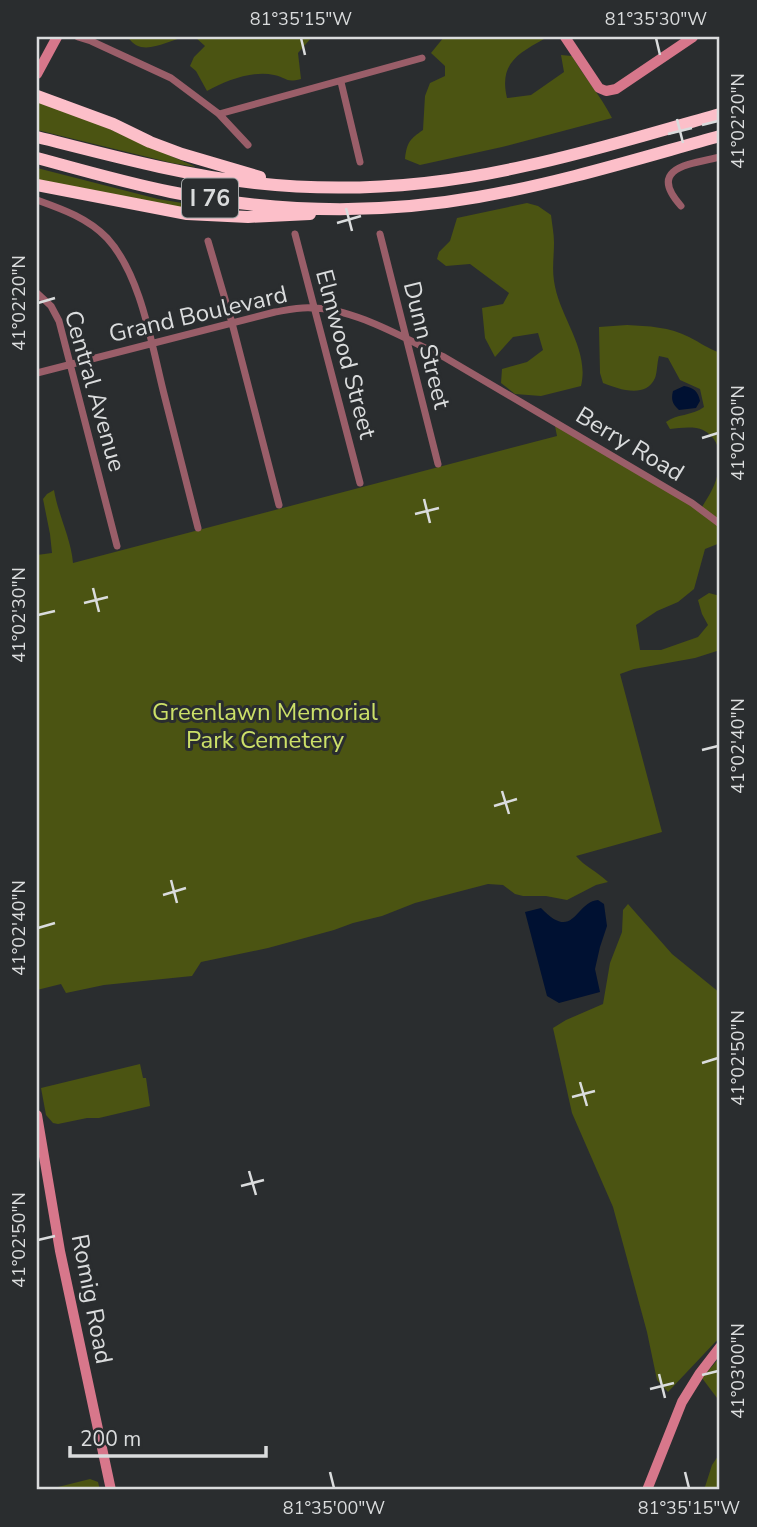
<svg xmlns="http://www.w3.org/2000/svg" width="757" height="1527" viewBox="0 0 757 1527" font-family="'Nunito Sans',sans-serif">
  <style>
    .green { fill: #4b5412 }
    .water { fill: #001132 }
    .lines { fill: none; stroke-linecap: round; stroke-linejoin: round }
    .street { stroke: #9a5e69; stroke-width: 7 }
    .secondary { stroke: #d7778b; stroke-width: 10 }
    .highway { stroke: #fcbfc9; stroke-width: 12 }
    .ticks { fill: none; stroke: #dadcdd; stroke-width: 2.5 }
    .labels { text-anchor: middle; stroke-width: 6; stroke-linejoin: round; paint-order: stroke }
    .shield { fill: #2a2d2f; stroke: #a5a8a9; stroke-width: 2 }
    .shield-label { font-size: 23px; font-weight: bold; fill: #dadcdd }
    .street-label { font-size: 24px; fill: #dadcdd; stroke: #2a2d2f }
    .park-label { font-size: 24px; fill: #cce068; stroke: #2a2d2f }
    .neatline { fill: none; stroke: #dadcdd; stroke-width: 2.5 }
    .ticks-label { font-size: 18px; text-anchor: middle; fill: #dadcdd }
  </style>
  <rect width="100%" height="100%" fill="#2a2d2f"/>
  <path class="green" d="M128,37H186C166,40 142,59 128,37Z
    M195,37H312L298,53L301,79C285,83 288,78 274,75C253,70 225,81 207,91L196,71L190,66L194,57L205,46Z
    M444,37H544V39C517,54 499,64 507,98L531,95L564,72L561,55L572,56C584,77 601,96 612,118L502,147L420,165L405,159C407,142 410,139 423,130L425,96L430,83L445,76V66L431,53Z
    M37,102L66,110L196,167L172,163L37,130Z
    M37,168L158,199L194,205L266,215L213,213L37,182Z
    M527,203L538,206L551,215C552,224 554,234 554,243C554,256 552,268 554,281C559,317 590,349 581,386L541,396L515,394L501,383L502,369L527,362L543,350L538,333L513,337L495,357L485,338L482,308L503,304L509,293L470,264L446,266L437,259L439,252L450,241L457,218Z
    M627,325C648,326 670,327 689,337C701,343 707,348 720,353V543L705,549L694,589L678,602L657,611L636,625L640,650H661L698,637L708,625L702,614L698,600L709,593L720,596V650L695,658L634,669L620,674L662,832L576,856C584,866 598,872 608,882L596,885L567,900L546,896H523L515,894L503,885L488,884L415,903L382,916L353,923L334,930L268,948L201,962L192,976L104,985L66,993L61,984L37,990V555L52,553L50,534L43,499L47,494L54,490C58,515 71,538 73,563L557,436L554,421L701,509C706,500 713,490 716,480C722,462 722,439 703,430C694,426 680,428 670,429L666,422C676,414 692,416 704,407L700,389L680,380L668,358L659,356C657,363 657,374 655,378C646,399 618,389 603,383L600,373L599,327Z
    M628,904L672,954L720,993V1337L668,1392L657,1380L647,1332L613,1207L572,1113L553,1028L566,1020L603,1004L610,963L622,932L623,910Z
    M140,1064L143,1078H146L150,1106L99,1118H87L58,1124L53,1123L46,1115L41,1088Z
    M720,1357V1402L702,1378Z
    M720,1453V1490H704L712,1465Z
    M90,1479L98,1482L100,1490H46Z"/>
  <path class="water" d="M684,386C694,388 698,391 700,401L696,408L679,410C672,404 671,399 673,391Z
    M598,900L604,904L607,926L600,947L595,969L600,992L559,1003L547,996L525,912L541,908C574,943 575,902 598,900Z"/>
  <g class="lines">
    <path class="street" d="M78,37L91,41L171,78L219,114L248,145
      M341,82L360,162
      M219,114L422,58
      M37,200C62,209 88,218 107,238C142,276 152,348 165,398C176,441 187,485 198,528
      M681,206C646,167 691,164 720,157
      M295,234L360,483
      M380,234L438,464
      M208,241L232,323L279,505
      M37,293L51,306L59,321L117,546
      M37,373L275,312C287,310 300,307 312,308C354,308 407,340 444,357L692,503L720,524"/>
    <path class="secondary" d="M565,37L599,88L606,91L616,89L693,37
      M37,74L57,37
      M37,1115L60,1251L111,1490
      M647,1490L682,1402L700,1373L720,1347"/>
    <path class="highway" d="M37,96L113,124L150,142L182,154L260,177
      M37,137C109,155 181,175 255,183C345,193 437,186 525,166C591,152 655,132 720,114
      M37,158C81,170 126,183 171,192C271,212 377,215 478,197C560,183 640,158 720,136
      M37,185L187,214L248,217L310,214"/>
  </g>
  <path class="ticks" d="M301,38L305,55M656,38L660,55M677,119L683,143M702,125L718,121M668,134L692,128M346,208L352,231M337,223L361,216M38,303L55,298M702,438L718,433M424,499L430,523M415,514L439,508M93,588L99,612M84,603L108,597M38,615L55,611M702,750L718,746M502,791L509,814M494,806L517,799M171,880L177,903M163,895L186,888M38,928L55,923M702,1063L718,1058M580,1082L587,1106M572,1097L595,1091M249,1171L256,1195M241,1186L264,1180M38,1240L55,1236M659,1374L665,1398M702,1375L718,1371M650,1389L674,1383M330,1472L334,1488M685,1472L689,1488"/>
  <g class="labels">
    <rect class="shield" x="182" y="178.5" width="56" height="39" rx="5"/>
    <g class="shield-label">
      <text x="210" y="206">I 76</text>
    </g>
    <g class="street-label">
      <text transform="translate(198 314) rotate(-13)" y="8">Grand Boulevard</text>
      <text transform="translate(427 345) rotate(76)" y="8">Dunn Street</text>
      <text transform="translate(346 354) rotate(75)" y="8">Elmwood Street</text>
      <text transform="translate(95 391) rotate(74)" y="8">Central Avenue</text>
      <text transform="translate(630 444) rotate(31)" y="8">Berry Road</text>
      <text transform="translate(92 1299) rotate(79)" y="8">Romig Road</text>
    </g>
    <g class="park-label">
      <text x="265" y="720">Greenlawn Memorial<tspan x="265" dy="28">Park Cemetery</tspan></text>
    </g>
  </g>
  <rect width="757" height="1527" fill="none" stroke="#2a2d2f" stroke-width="77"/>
  <path d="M70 1446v10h196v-10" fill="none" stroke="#dadcdd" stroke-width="3.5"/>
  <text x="80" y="1446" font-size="21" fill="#dadcdd" stroke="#2a2d2f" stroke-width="5" paint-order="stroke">200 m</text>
  <rect x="38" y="38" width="680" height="1450" class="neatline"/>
  <g class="ticks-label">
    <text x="301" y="25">81°35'15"W</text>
    <text x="656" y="25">81°35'30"W</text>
    <text transform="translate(738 121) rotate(-90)" y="6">41°02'20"N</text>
    <text transform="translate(19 303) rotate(-90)" y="6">41°02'20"N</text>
    <text transform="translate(738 433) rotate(-90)" y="6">41°02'30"N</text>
    <text transform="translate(19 615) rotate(-90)" y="6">41°02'30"N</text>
    <text transform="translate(738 746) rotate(-90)" y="6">41°02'40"N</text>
    <text transform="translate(19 928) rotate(-90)" y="6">41°02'40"N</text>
    <text transform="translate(738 1058) rotate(-90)" y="6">41°02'50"N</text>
    <text transform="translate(19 1240) rotate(-90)" y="6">41°02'50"N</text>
    <text transform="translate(738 1371) rotate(-90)" y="6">41°03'00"N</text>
    <text x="334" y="1514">81°35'00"W</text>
    <text x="689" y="1514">81°35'15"W</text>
  </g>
</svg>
